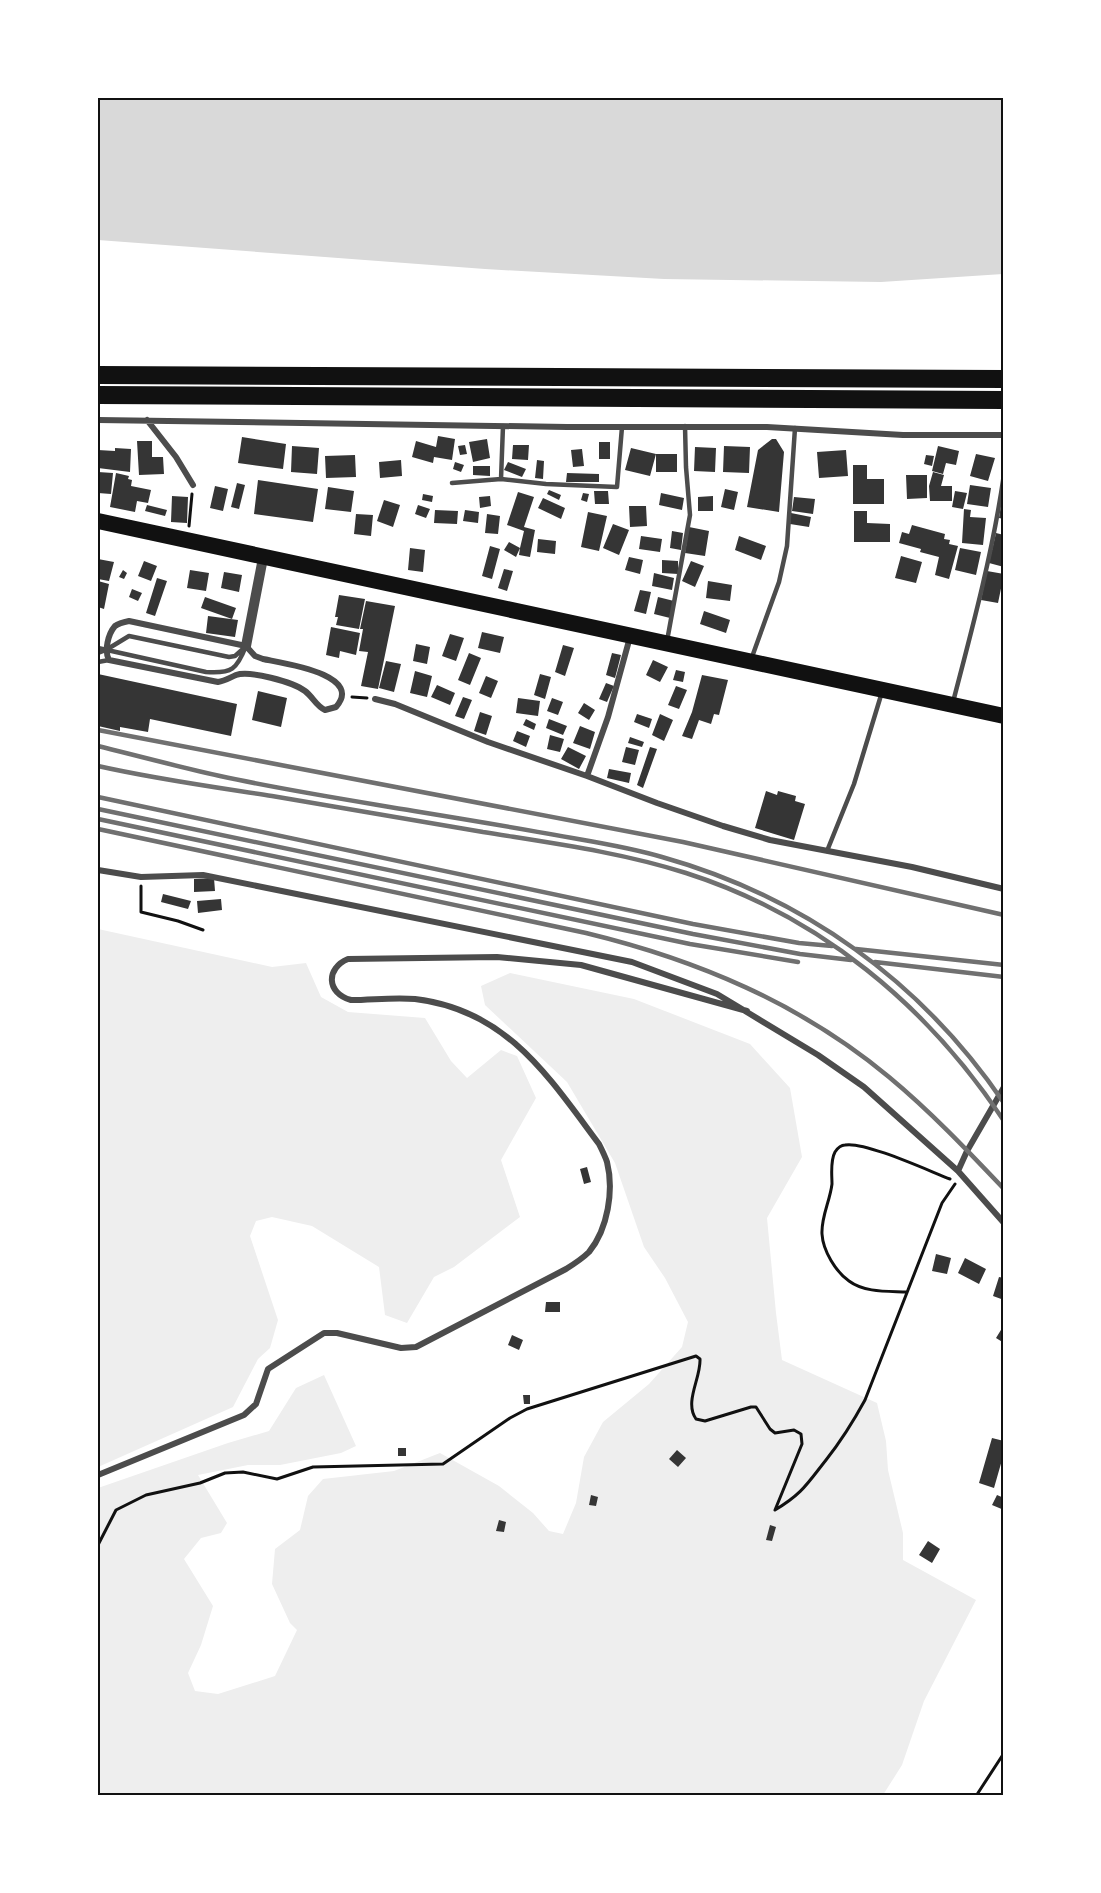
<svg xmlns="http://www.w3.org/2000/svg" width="1101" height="1893" viewBox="0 0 1101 1893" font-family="'Times New Roman',serif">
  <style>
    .green { fill: #eee }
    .water { fill: #d9d9d9 }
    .building { fill: #353535 }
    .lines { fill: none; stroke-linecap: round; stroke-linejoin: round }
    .path { stroke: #111; stroke-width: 3 }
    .service { stroke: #4c4c4c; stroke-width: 4.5 }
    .minor { stroke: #4c4c4c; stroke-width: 6 }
    .tertiary { stroke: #4c4c4c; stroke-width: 10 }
    .trunk { stroke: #111; stroke-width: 16 }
    .motorway { stroke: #111; stroke-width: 18 }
    .rail { stroke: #707070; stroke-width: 4.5 }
    .neatline { fill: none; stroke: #111; stroke-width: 2 }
  </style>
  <rect width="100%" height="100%" fill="#fff"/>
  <path class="green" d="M98,929L272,967L306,963L321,997L348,1012L425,1018L451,1061L467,1078L501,1050L517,1056L536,1098L501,1160L520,1217L454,1267L434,1277L407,1323L385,1315L379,1267L312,1226L272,1217L256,1221L250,1236L278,1320L270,1348L258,1359L233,1407L98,1467Z
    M510,973L634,999L750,1044L790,1088L802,1157L767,1218L776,1313L782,1360L877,1403L886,1441L888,1470L903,1533V1560L976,1600L924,1701L902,1765L883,1795H98V1488L228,1443L269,1431L296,1388L324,1375L356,1446L341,1453L280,1465H248L198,1475L227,1523L221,1533L201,1538L184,1559L213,1606L201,1645L188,1673L195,1691L218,1694L275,1676L297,1630L290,1623L272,1584L275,1549L300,1530L308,1496L323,1479L394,1471L440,1453L499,1486L533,1513L549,1531L563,1534L576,1503L584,1457L603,1422L649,1384L682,1347L688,1322L665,1278L644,1247L615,1163L567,1082L485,1005L481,986Z"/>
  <path class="water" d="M98,98H1003V274L881,282L664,279L485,269L98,240Z"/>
  <path class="building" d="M438,436L455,439L452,460L434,457L433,463L412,457L416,441L436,447Z
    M242,437L286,444L283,469L238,463Z
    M487,439L490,458L473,462L469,442Z
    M772,439H776L784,452L779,512L747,507L758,450Z
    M137,441H152V457H163L164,474L139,475Z
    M599,442H610V459H599Z
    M465,445L467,454L460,455L458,446Z
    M513,445H529L528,460L512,459Z
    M292,446L319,448L317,474L291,472Z
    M724,446L750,447L749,473L723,472Z
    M938,446L959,451L956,465L946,463L943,474L932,471Z
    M695,447L716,448L715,472L694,471Z
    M115,448L131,449L130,472L98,468V450L115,451Z
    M631,448L656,454H677V472H656V454L650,476L625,470Z
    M582,449L584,466L573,467L571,450Z
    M846,450L848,476L819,478L817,452Z
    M976,454L995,458L988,481L970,476Z
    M355,455L356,477L326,478L325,456Z
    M926,455L934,456L932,466L924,464Z
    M401,460L402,476L380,478L379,462Z
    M537,460L544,461L543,479L535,478Z
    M455,462L464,465L461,472L453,469Z
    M508,462L526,469L522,477L504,470Z
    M853,465H867V479H884V504H853Z
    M473,466H490V476L473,475Z
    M98,472L113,473L111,494L98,493Z
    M933,472L944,475L941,486H952V501H930L929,486Z
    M116,473L129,476L128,479L132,480L131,486L151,490L148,503L137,501L135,512L110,507Z
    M567,473L599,474V482H566Z
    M906,475H927V498L907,499Z
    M258,480L318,489L313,522L254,514Z
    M237,483L245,485L239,509L231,507Z
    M970,485L991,488L988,507L967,504Z
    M215,486L228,489L223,511L210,508Z
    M328,487L354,491L351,512L325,509Z
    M725,489L738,492L734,510L721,507Z
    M549,490L561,495L559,500L547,494Z
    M594,491H608L609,504H595Z
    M955,491L967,493L963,509L952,507Z
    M518,492L534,497L524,527L535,530L530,557L519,555L520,548L516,557L504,550L509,542L520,548L524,531L507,525Z
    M583,493L589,494L587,502L581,500Z
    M661,493L684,498L682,510L659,505Z
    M423,494L433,496L432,502L422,500Z
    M172,496L188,497L187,523L171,522Z
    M490,496L491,506L480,508L479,497Z
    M713,496V511H698V497Z
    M794,497L815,499L813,514L792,511Z
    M543,498L565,508L561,519L538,508Z
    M1002,499H1004V519L999,518Z
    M384,500L400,505L393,527L377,521Z
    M147,505L167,510L165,516L145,511Z
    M418,505L430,509L426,518L415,514Z
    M629,506H646L647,526L630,527Z
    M964,509L971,510L970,517L986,518L983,545L962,543Z
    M435,510L458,511L457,524L434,523Z
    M465,510L479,512L478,523L463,521Z
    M854,511H867V523L890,524V542H854Z
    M588,512L607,516L599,551L581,547Z
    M791,513L811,517L809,527L790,524Z
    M356,514L373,515L371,536L354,534Z
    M487,514L500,516L498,534L485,533Z
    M613,524L629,530L619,555L603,548Z
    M912,525L945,534L944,539L950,540L949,544L958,546L949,579L935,575L939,557L920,552L921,549L899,543L902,532L909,534Z
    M689,527L709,531L705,556L685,553Z
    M672,531L683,533L681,550L670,548Z
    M996,533L1004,535V567L989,563Z
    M641,536L662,539L660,552L639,549Z
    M739,536L766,546L761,560L735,550Z
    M538,539L556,541L555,554L537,552Z
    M490,546L500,549L492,579L482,576Z
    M410,548L425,550L423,572L408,570Z
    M960,548L981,552L976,575L955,570Z
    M901,556L922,562L916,583L895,578Z
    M629,557L643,560L640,574L625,570Z
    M98,559L114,562L109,581L98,579Z
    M662,560L678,561V574L662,573Z
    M144,561L157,566L151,581L138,576Z
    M691,561L704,566L695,587L682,581Z
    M504,569L513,571L507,591L498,588Z
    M123,570L127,573L124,579L119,577Z
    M190,570L209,573L206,591L187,588Z
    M987,571L1004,574L998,603L981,600Z
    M224,572L242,575L239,592L221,588Z
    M654,573L674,578L672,590L652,586Z
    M157,578L167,581L155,616L146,613Z
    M98,581L109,584L104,609L98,607Z
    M708,581L732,585L730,601L706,598Z
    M132,589L142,593L138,601L129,597Z
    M640,590L651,592L646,614L634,611Z
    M339,595L365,599L359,629L336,625L338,617H335Z
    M205,597L236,608L232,619L201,608Z
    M658,597L674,601L670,618L654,614Z
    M366,601L395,606L378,689L361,686L368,652L359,651L363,629H360Z
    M704,611L730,620L726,633L700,624Z
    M208,616L238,620L235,637L206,633Z
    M331,627L360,633L356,655L340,651L339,658L326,655Z
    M482,632L504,637L500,653L478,648Z
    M450,634L464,638L456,661L442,656Z
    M416,644L430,647L427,664L413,661Z
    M563,645L574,648L565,676L555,672Z
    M469,653L481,658L470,685L458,680Z
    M612,653L621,655L615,678L606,675Z
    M653,660L668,667L660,682L646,675Z
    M386,661L401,664L394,692L379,688Z
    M676,670L685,672L683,682L673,680Z
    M415,671L432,676L427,697L410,693Z
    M98,674L237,704L231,736L150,719L148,732L120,727V731L98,726Z
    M540,674L551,677L545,699L534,695Z
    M702,675L728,680L719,715L714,714L711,724L699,720L692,739L682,736L692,712Z
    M486,676L498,681L491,698L479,693Z
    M606,683L614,686L607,702L599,699Z
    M437,685L455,693L450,705L431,697Z
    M676,686L687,690L679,709L668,705Z
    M258,691L287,698L281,727L252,720Z
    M463,697L472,700L464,719L455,716Z
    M518,698L540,701L538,716L516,713Z
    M552,698L563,702L558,715L547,711Z
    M584,703L595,710L589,720L578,713Z
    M480,712L492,716L486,735L474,731Z
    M637,714L652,719L649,728L634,722Z
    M660,714L673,720L664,741L652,735Z
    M526,719L536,724L534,730L523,725Z
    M549,719L567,726L563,735L546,728Z
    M580,726L595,732L590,749L573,743Z
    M517,731L530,736L526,747L513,741Z
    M550,735L564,739L560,752L547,749Z
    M630,737L644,742L642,747L628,743Z
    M568,747L586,756L579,769L561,759Z
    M626,747L639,750L635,765L622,762Z
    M650,747L657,749L643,788L637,785Z
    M609,769L631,773L629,783L607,778Z
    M766,791L777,795L778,791L796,796L795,801L805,804L794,840L755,828Z
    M214,878L215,891L194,892V879Z
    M163,894L191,901L188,909L161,902Z
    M221,899L222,910L198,913L197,901Z
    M587,1167L591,1182L584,1184L580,1169Z
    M936,1254L951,1258L947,1274L932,1271Z
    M965,1258L986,1269L979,1284L958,1273Z
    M999,1277L1004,1278V1300L993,1296Z
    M546,1302H560V1312H545Z
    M1004,1325V1343L996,1338Z
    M512,1335L523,1340L519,1350L508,1345Z
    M523,1395H530V1404H524Z
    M992,1438L1004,1441V1453L994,1488L979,1483Z
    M398,1448H406V1456H398Z
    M677,1450L686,1458L678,1467L669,1459Z
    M591,1495L598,1497L596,1506L589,1505Z
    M997,1495L1004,1498V1510L992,1505Z
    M499,1520L506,1522L504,1532L496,1531Z
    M770,1525L776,1527L772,1541L766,1540Z
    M928,1541L940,1549L932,1563L919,1555Z"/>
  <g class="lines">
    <path class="path" d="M189,526L192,494
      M352,697L367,698
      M141,886V912L178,921L203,930
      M907,1292C889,1291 865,1293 849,1281C836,1272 823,1251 822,1234C821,1217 830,1201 832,1184C832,1175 830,1161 835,1152C837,1149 841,1145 845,1145C864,1141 929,1171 950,1179
      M98,1545L116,1510L146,1495L200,1483L225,1473L243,1472L277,1479L313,1467L443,1464L510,1418L527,1409L696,1356L700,1359C701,1378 684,1402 696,1419L705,1421L751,1407H756L770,1429L775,1433L794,1430L801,1434L802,1444L775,1510C802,1494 807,1484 826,1460C841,1441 853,1422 865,1400L942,1203L955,1184
      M976,1796L1004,1753"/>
    <path class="service" d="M501,479L503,426
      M452,483L501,479L546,484L617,487L622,427
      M667,641L690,515L686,467L685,426
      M98,648L206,672C232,674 237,669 246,646
      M98,653L106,650L129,636L229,657L235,656L244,648
      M752,657L779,582L787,546L795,428
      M98,662L109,660
      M953,702C973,626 993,551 1004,474
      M827,851L854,784L882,692"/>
    <path class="minor" d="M98,420L567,427H767L903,435H1004
      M147,420L176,457L193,485
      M129,621L246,646L255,656L263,659C281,663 365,674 336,707L325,710C316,706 313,697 305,691C293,682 249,670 236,675C229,678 225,681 218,682L109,660C104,651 108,634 115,626C119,623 124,622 129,621Z
      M375,699L395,704L488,742L587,776L657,803L723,826L770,840L912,867L1004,889
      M587,776L608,717L630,637
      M98,870L141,877L203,875L632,962L717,994L818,1055L864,1087L958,1171L1004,1223
      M958,1171L967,1151L1004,1087
      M98,1475L244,1415L256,1404L268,1369L324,1333H337L401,1348L416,1347L566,1269C574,1264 582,1259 589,1252C608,1229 614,1190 607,1162C605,1156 602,1150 599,1144C548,1076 507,1010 415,999C394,997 372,1000 351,1000C326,993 326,968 348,959L497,957L581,965L747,1011"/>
    <path class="tertiary" d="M246,646L263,558"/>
    <path class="trunk" d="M98,521L1004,716"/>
    <path class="motorway" d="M98,375L1004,379
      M98,395L1004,400"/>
    <path class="rail" d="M98,730L683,842L1004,915
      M98,746C138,756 179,767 220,776C284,790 349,800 414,811C469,820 524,829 578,839C607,844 635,849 662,857C804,897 921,981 1004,1103
      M98,766C155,779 214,787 272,796C343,808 413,820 483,832C551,843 620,852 686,873C820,916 927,1005 1004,1121
      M98,797L693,924L799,943L832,946
      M98,809L693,934L800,954L851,960
      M98,819L690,944L798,962
      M98,829L586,933C697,960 800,1003 889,1077C930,1111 967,1150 1004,1189
      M856,949L1004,965
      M875,962L1004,977"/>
  </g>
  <rect width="1101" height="1893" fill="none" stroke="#ffffff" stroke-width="198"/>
  <rect x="99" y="99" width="903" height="1695" class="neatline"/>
</svg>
